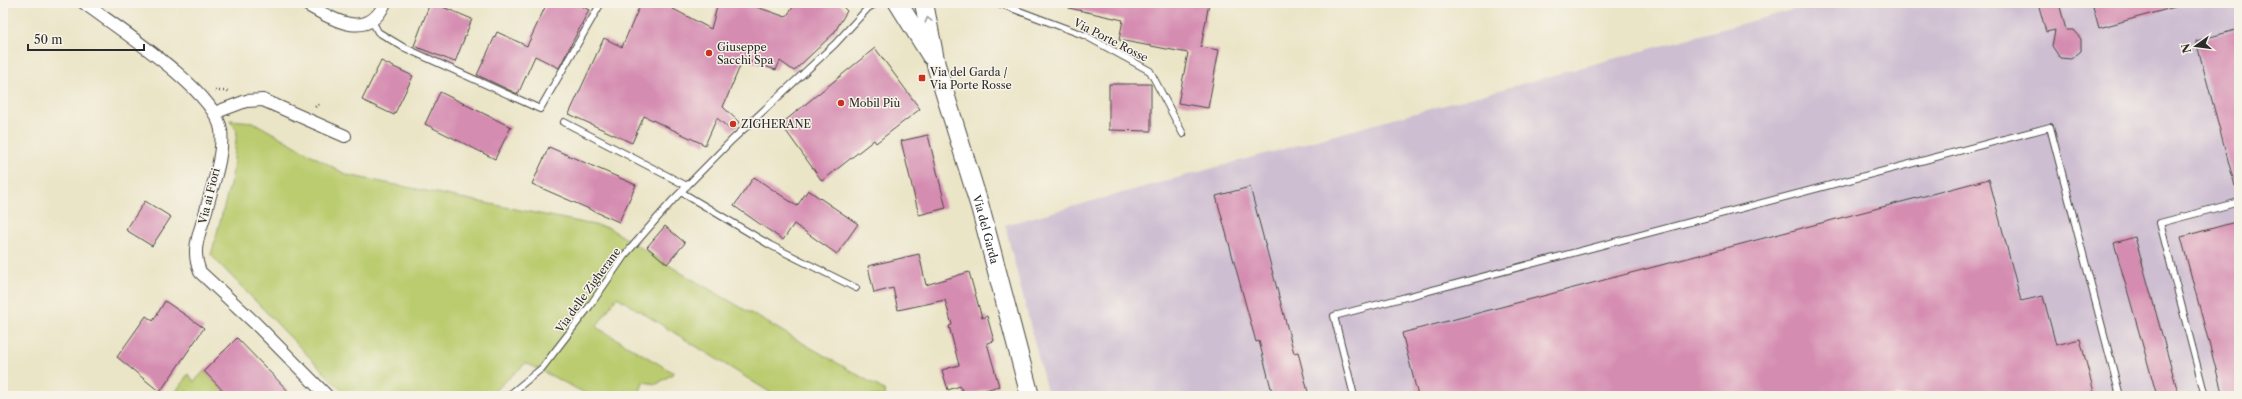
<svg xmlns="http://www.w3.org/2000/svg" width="2242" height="399" viewBox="0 0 2242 399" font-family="'Libre Caslon Text',serif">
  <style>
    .industrial { fill: #cebed1 }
    .green { fill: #bbcc6f; stroke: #737c4d }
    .building { fill: #d58cb1 }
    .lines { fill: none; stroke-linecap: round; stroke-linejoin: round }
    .lane-casing { stroke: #484743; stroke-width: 8 }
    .street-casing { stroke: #484743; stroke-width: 14 }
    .secondary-casing { stroke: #484743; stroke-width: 20 }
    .path { stroke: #484743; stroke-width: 2.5; stroke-dasharray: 1 3; stroke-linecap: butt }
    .lane { stroke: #fff; stroke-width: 6 }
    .street { stroke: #fff; stroke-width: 12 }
    .secondary { stroke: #fff; stroke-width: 18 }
    .oneway { stroke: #a0a0a0 }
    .poi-dot { fill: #c8321e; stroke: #f7f3e8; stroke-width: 1.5 }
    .labels { text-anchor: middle; stroke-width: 3; stroke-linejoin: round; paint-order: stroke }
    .street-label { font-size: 11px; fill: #2b2b2b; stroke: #f7f3e8 }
    .poi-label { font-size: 11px; fill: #2b2b2b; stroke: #f7f3e8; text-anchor: start }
  </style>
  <rect width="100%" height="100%" fill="#f7f3e8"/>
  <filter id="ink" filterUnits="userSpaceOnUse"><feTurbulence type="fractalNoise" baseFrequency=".025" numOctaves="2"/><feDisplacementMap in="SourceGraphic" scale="8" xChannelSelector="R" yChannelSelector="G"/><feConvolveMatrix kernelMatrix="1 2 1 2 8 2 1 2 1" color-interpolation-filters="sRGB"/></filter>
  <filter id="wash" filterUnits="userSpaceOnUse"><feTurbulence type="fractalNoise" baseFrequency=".012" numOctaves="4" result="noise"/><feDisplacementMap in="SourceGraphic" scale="16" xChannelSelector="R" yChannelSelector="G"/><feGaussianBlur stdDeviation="0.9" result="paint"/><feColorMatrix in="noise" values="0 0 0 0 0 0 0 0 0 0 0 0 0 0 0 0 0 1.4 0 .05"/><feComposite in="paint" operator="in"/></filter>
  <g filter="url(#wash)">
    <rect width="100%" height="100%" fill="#ebe5c8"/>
    <path class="industrial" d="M1818,3H2239V396H1048L1005,225Z"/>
    <path class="green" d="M230,120L253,122L347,175L609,228L683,274L884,390L886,396H776L617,297L596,327L674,373L657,384L643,382L639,396H591L526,363L489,396H347L211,255L232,177L237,131Z
      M204,371L228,396H192L186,391L182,396H173L188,374L194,382Z"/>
    <g id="blocks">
      <path class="building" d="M430,3H445L443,7L472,19L455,62L414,46Z
        M547,3H575L589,10L559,68L535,56L518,94L477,75L497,32L527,46Z
        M641,3H662L711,29L718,3H745L786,17L796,3H839L847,11L834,33L794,71L780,61L776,70L743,59L723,107L739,122L732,131L717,118L705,145L644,116L632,143L569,114L604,38L622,47Z
        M1069,3H1209L1201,47L1219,50L1208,108L1178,103L1188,53L1119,40L1123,20L1069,8Z
        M2038,3H2059L2066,30H2073L2081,39V51L2071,59L2060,58L2052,46L2055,30L2046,32Z
        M2092,3H2175V7L2099,28Z
        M2239,29V185L2235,186L2196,41Z
        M875,48L920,109L876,143L874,140L822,181L781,124Z
        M381,61L413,76L394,115L362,100Z
        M1109,84H1151V131L1109,130Z
        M440,92L511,127L495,159L425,124Z
        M928,135L946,208L919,215L901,141Z
        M549,147L636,185L619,222L532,184Z
        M754,177L797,206L808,190L858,224L837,254L794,224L783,240L734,206Z
        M1989,179L2021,301L2043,296L2056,345L2080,339L2095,396H1418L1402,333Z
        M1250,187L1294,353L1298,352L1309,396H1273L1259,341L1256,342L1216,196Z
        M145,201L171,217L152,246L126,230Z
        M2239,221V396H2223L2181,237Z
        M665,226L685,243L667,264L647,247Z
        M2135,237L2179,396H2157L2114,243Z
        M919,254L926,285L969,272L982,318L987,316L994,341L987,343L999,386L965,396L960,386L948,390L942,370L959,365L949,326L952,325L945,300L898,310L893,288L874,293L868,266Z
        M165,301L204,328L160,392L117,357L146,316L153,321Z
        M237,338L293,396H228L204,371Z"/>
    </g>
  </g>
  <g filter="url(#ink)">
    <use href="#blocks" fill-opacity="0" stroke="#484743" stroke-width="1"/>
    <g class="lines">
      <g class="lane-casing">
        <path id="lane" d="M998,3L1086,36L1150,71L1183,134
          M372,21L378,32L403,47L540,109L601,3
          M564,122L687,186
          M681,192L770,245L856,288
          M508,396L542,368L589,307L624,256L673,200L732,140L835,44L868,8L877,3
          M1354,396L1334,316L2050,127L2120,396
          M2205,396L2160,223L2239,202"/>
      </g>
      <g class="street-casing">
        <path id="street" d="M84,3C116,27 216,91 221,130C224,155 213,183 207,207C201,231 190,248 200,272L255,323L327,396
          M304,3C331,18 367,43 385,3
          M214,113L246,101L263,100L345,136"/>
      </g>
      <g class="secondary-casing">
        <g id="secondary">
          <path d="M898,3L931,56"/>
          <path id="s1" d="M924,3L936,65L980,207L1030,396"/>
        </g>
      </g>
      <path class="path" d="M215,91H230
        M315,107L321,103"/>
      <use href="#lane" class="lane"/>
      <use href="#street" class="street"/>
      <use href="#secondary" class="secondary"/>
    </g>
    <defs><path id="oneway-chevron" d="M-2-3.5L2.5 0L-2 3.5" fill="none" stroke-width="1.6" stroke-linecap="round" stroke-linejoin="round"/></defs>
    <use class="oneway" href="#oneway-chevron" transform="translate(928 20) rotate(-105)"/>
  </g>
  <g class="poi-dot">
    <circle cx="709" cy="53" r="4"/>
    <rect x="918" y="74" width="8" height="8" rx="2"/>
    <circle cx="841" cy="103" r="4"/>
    <circle cx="733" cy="124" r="4"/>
  </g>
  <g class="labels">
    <g class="street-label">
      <text transform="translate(1111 40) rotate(27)" y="4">Via Porte Rosse</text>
      <text transform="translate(209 196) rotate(-76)" y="4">Via ai Fiori</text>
      <text dy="4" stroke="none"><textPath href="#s1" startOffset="235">Via del Garda</textPath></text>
      <text transform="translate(588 290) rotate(-54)" y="4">Via delle Zigherane</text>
    </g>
    <g class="poi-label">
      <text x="717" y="51">Giuseppe<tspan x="717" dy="13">Sacchi Spa</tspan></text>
      <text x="930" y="76">Via del Garda /<tspan x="930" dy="13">Via Porte Rosse</tspan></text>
      <text x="849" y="107">Mobil Più</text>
      <text x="741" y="128">ZIGHERANE</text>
    </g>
  </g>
  <rect width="2242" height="399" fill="none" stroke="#f7f3e8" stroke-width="16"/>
  <g transform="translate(2196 46) rotate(256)" stroke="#f7f3e8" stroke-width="3" paint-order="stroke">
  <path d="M0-3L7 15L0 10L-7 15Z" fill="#2b2b2b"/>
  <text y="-6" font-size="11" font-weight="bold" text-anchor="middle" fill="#2b2b2b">N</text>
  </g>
  <path d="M28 44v6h116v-6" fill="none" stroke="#2b2b2b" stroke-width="2"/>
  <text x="34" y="44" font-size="12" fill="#2b2b2b" stroke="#f7f3e8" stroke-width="3" paint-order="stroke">50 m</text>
</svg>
